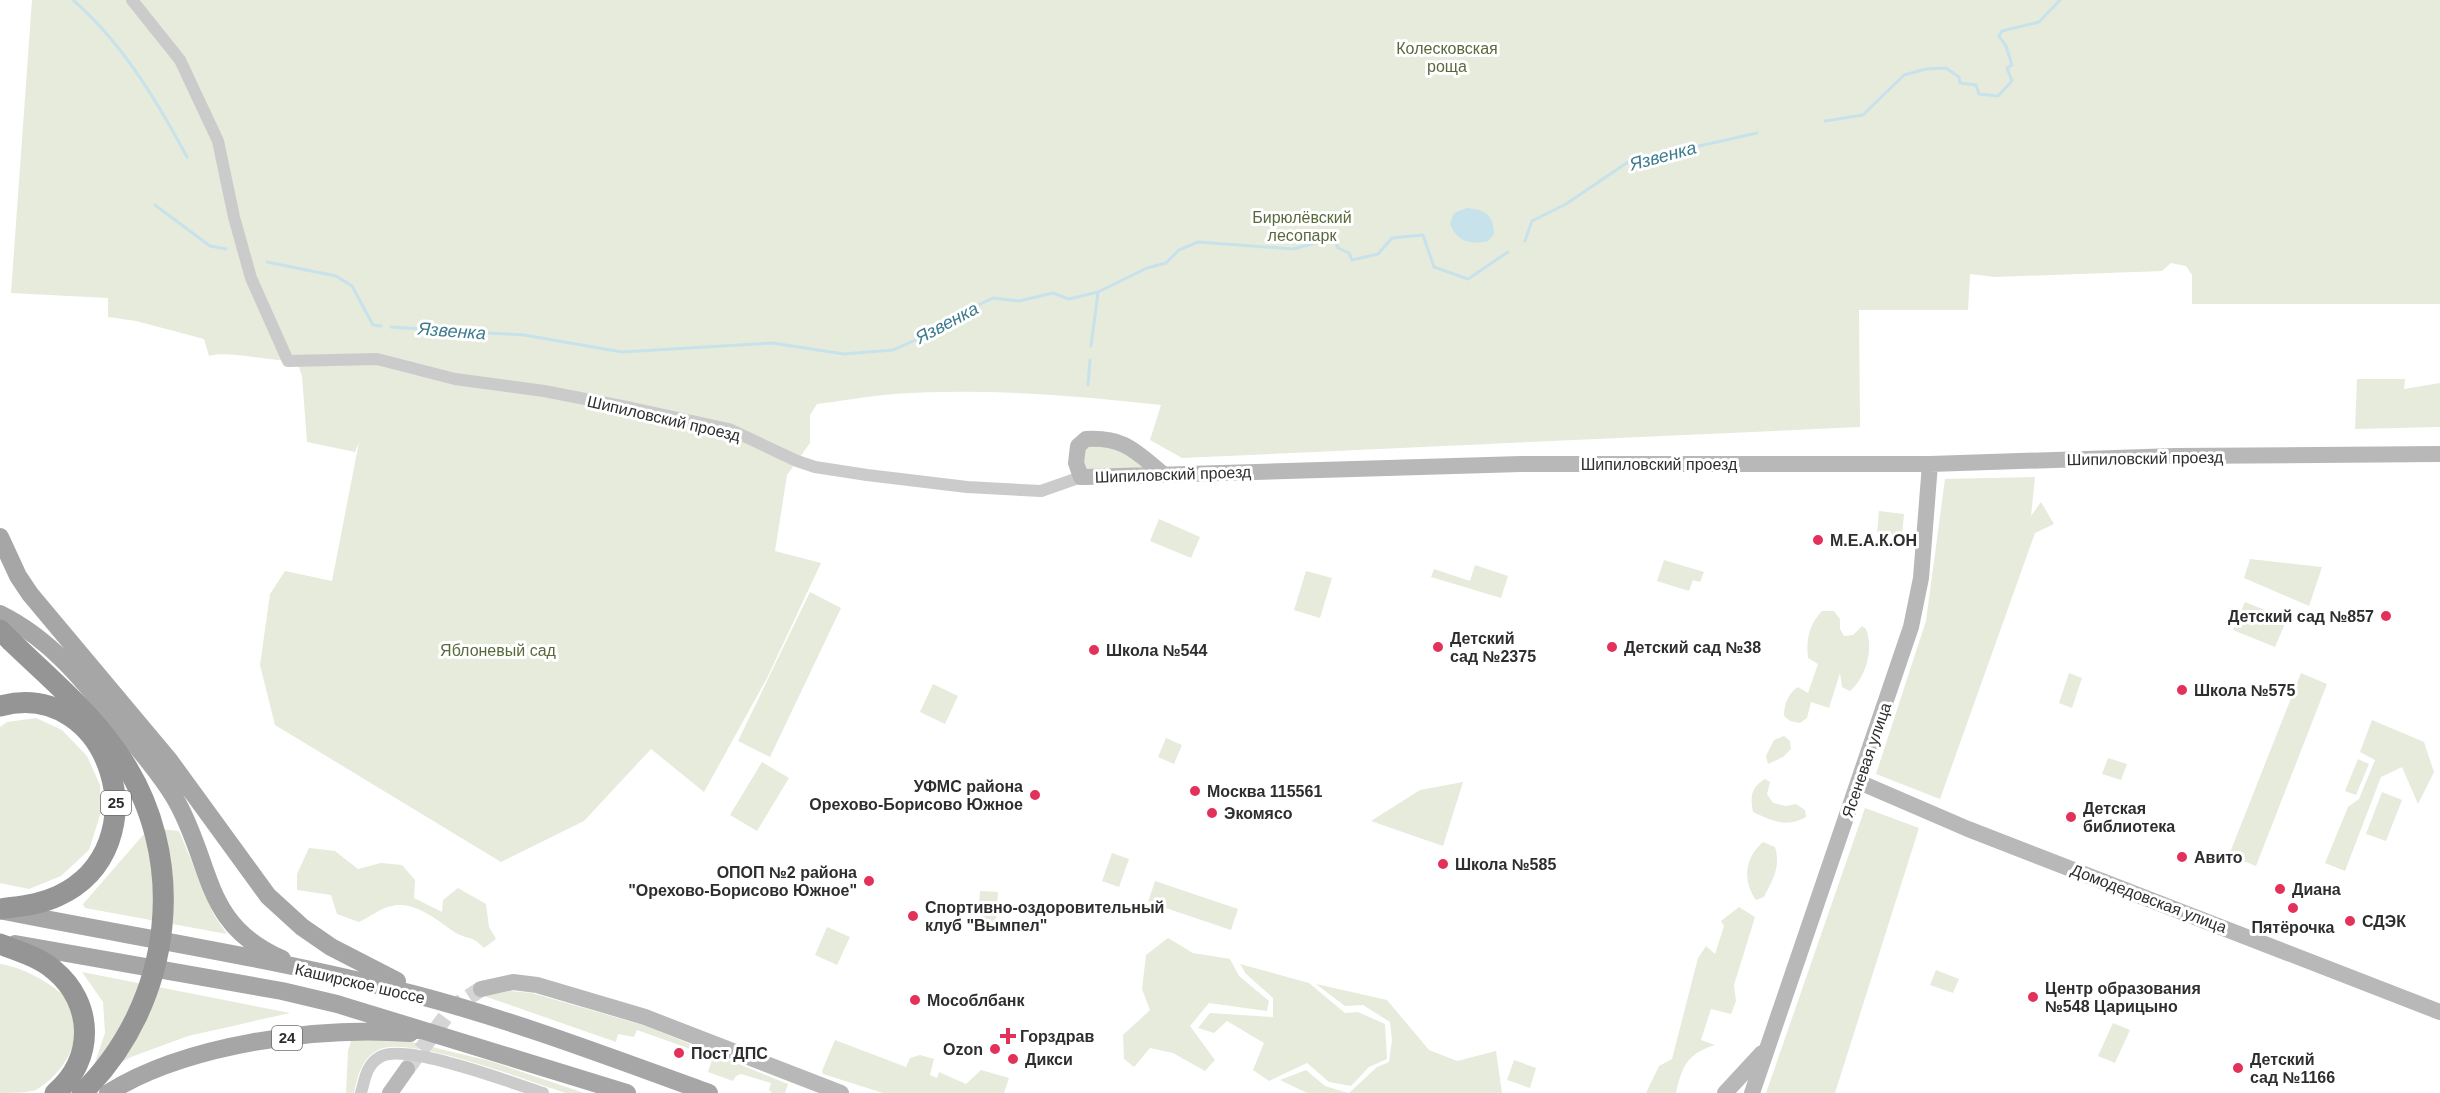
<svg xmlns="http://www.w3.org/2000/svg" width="2440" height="1093" viewBox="0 0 2440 1093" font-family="Helvetica,sans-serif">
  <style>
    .green { fill: #e6ebdc }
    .water { fill: #c8e2eb }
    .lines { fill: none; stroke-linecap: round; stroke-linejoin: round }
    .stream { stroke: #c8e2eb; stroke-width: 3 }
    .secondary-tunnel { stroke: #d5d5d5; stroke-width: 16; stroke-dasharray: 16 8; stroke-linecap: butt }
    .street { stroke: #cbcbcb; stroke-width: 12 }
    .secondary { stroke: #b8b8b8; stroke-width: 16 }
    .primary { stroke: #a6a6a6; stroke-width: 18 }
    .highway { stroke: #959595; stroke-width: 21 }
    .highway-bridge { stroke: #959595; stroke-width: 21 }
    .poi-dot { fill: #e33259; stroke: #fff; stroke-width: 2 }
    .labels { text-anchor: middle; stroke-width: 6; stroke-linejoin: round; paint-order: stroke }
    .shield { fill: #fff; stroke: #6d6d6d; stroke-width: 1.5 }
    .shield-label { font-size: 15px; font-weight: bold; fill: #2e2e2e }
    .park-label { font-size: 16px; fill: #58693c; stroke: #fff }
    .street-label { font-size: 16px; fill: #2e2e2e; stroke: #fff }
    .poi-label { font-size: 16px; font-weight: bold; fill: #2e2e2e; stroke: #fff; text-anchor: start }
    .water-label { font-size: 18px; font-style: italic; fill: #3d7b8f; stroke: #fff }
  </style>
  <rect width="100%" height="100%" fill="#fff"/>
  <path class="green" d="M32,0H2440V304H2192V275L2186,266L2171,263L2162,271L1995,277L1970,274L1968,310H1859L1860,427L1182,458L1150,440L1161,405C1072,395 983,388 894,394C868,396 842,401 817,404L810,415V443L787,475L775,551L821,563L767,678L704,792L651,749L584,821L501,862L275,725L260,665L270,594L285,571L332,581L359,442L355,452L307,442L302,376L297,361C275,362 225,350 209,356L204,339L136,321L108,317V298L11,293Z
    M2357,379H2405L2404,389L2440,383V427L2355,429Z
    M1106,438L1162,473L1085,477L1078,446Z
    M2035,477L2031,516L2041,502L2054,524L2035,533L1940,799L1876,774L1926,621L1945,479Z
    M1879,511L1904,514L1902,536L1877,533Z
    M1159,519L1200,537L1191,558L1150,541Z
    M2250,559L2322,567L2309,606L2244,578Z
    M1664,560L1704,572L1700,582L1693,580L1689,591L1657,581Z
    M1475,565L1508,576L1501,598L1431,577L1434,569L1470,581Z
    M1306,571L1332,578L1320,618L1294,610Z
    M810,592L841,608L770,757L738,741Z
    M2245,602L2287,619L2275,647L2233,630Z
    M1822,611H1834L1840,619V629L1844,636L1853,635L1862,626L1866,629C1874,649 1866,677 1850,691L1842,687L1840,673L1829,708L1811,702L1807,718L1800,723L1790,721L1784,716C1784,705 1788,693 1798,687L1808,693L1818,664L1808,658C1806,639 1809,625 1822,611Z
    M2069,673L2082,678L2072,708L2059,703Z
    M2301,673L2327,684L2256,866L2229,855Z
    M933,684L958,696L945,724L920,712Z
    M36,718L62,730L87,756L100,785L101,812L89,850L61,876L29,889L0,883V727L7,722Z
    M2372,720L2424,742L2434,772L2418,804L2402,767L2381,777L2345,871L2325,863L2348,807L2359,799L2375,760L2360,752Z
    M1784,736L1790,741L1791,749L1783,757L1768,764L1766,756L1774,740Z
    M1166,738L1182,745L1174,764L1158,757Z
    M2108,758L2127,764L2121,780L2102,774Z
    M2358,759L2369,764L2356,795L2345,791Z
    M762,762L789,778L757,831L730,815Z
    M1765,779L1770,782L1767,794L1773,803L1786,806L1796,804L1805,810L1806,817C1787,828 1772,821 1753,812C1750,797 1751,787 1765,779Z
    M1463,782L1443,846L1371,821L1420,790Z
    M2382,792L2402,800L2386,841L2366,834Z
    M1865,808L1919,828L1835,1093H1766Z
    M160,829L179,831L214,915L227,934L85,908L83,904L144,834Z
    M1763,842L1775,847C1781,867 1773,879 1764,897L1756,900C1742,881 1745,857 1763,842Z
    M309,848L335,851L358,869L381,863L402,865L415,880L414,898L442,912L443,900L458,888L486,904L489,927L496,939L484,948C472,935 468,940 456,933C438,921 413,898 388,907C378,910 368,918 359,922L337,914L331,895L297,890V874Z
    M1112,853L1129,859L1119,887L1102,881Z
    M1155,881L1238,909L1231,930L1148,902Z
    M980,891L998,892L996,922L978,920Z
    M1739,907L1755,917L1734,985L1736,1001L1731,1014L1711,1009L1701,1040L1715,1045C1687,1054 1682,1066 1676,1093H1646L1659,1066L1672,1059L1698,958L1706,946L1715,954L1724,926L1721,921Z
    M827,927L850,937L837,965L815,955Z
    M1168,938L1193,953L1230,959L1239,976L1269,1001L1267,1011L1209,1003L1190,1026L1215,1060L1205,1071L1173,1053L1150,1048L1134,1067L1124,1059L1123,1035L1150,1010L1142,989L1146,955Z
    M0,964C20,966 60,986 70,1004C87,1035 64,1074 36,1090C27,1093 11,1093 0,1093Z
    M1240,964L1309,983L1345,1013L1358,1012L1385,1024L1387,1059L1369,1067L1351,1086L1329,1082L1307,1063L1269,1081L1253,1070L1264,1043L1227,1021L1214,1033L1198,1028L1210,1013L1273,1017V998L1246,974Z
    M1936,970L1959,979L1953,993L1930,985Z
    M82,972L290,1013L188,1036L131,1057L89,1080L105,1033L103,1002Z
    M1316,984L1387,1000L1429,1050L1457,1061L1496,1051L1502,1093H1349L1377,1067L1389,1062L1392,1040L1390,1022L1363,1005L1345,1006Z
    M510,991L532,993L646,1026L788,1084L785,1093H772L769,1090L771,1083L741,1074L736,1076L733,1081L708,1072L713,1057L637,1030L634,1037L618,1034L616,1042L484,996Z
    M2113,1023L2130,1030L2115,1063L2098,1056Z
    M352,1038L403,1040L490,1061L584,1093H566C530,1082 408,1034 378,1050C361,1059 358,1076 354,1093H346L348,1051Z
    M835,1040L906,1067L910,1058L920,1055L934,1059L930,1075L937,1078L939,1072L966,1084L981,1070L1009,1078L1004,1093H883L823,1074L822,1071Z
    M1514,1060L1536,1068L1530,1088L1507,1080Z
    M1306,1070L1325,1086L1348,1093H1307L1280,1080Z"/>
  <path class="water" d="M1467,208C1484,209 1494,215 1494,234L1488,241C1470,245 1457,242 1450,224L1454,213Z"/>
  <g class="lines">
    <path class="stream" d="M73,0C121,41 157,101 187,157
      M1825,121L1863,115L1904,75L1926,69L1946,68L1959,77L1960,83L1976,85L1979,94L1998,96L2012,81L2007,68L2012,65L2006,46L1999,36L2002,31L2039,22L2060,0
      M155,205L210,246L226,249
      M1525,241L1532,221L1566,204L1628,162L1757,133
      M267,262L336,276L352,286L373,325L381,326
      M391,327L524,335L622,352L772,343L844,354L893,350L945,327L974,307L993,298L1019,301L1053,293L1069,299L1098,292L1147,268L1166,263L1179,250L1198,242L1293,249L1334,238L1338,248L1349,253L1352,260L1378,254L1392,238L1423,235L1434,267L1468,279L1508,252
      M1091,346L1098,292
      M1088,385L1090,360"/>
    <path class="secondary-tunnel" d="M407,1069L452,1008L481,989"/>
    <path class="street" d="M132,0L180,60L218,141L234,217L251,278L288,361L377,359L455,379L544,391L632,408L729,429L797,461L815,467L867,475L967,487L1041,491L1081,477
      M361,1093C365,1079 366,1065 380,1057C405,1042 512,1083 543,1093"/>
    <path class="secondary" d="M1162,473C1134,450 1124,437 1086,439L1078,446L1076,463L1081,477H1085L1521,464H1930L2175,456L2440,454
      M1859,782L1968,829L2440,1012
      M481,989L513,982L537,985L645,1017L841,1093
      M390,1093L407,1069
      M1725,1093L1762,1053
      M1752,1093L1911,627L1921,578L1930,464"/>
    <path class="primary" d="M0,537L18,576L30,594L169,760L268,896L302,927L331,947L397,981
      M0,614C55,641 90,689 128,736C145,757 164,778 177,802C213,867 203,925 282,959
      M4,911C140,938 278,959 413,994C513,1020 612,1058 709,1093
      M15,944L282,991L337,1004L627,1093
      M108,1093C186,1044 319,1026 410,1033"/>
    <path class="highway" d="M0,630L11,641
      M0,706C111,677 163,847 58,896C39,905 20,906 0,909
      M0,944C18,951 39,957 54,970C94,1003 95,1060 55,1093"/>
    <path class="highway-bridge" d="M11,641C47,676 86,708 115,749C192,855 174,1003 82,1093"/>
  </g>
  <g class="poi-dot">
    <circle cx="1818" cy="540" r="6"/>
    <circle cx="2386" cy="616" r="6"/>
    <circle cx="1438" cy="647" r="6"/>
    <circle cx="1612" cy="647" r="6"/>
    <circle cx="1094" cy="650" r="6"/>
    <circle cx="2182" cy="690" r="6"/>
    <circle cx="1195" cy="791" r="6"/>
    <circle cx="1035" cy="795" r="6"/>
    <circle cx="1212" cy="813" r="6"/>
    <circle cx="2071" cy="817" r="6"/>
    <circle cx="2182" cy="857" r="6"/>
    <circle cx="1443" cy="864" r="6"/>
    <circle cx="869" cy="881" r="6"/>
    <circle cx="2280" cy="889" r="6"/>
    <circle cx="2293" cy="908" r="6"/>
    <circle cx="913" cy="916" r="6"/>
    <circle cx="2350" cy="921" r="6"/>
    <circle cx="2033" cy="997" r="6"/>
    <circle cx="915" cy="1000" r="6"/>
    <path d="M1005 1027h6v6h6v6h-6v6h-6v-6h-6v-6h6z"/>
    <circle cx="995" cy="1049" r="6"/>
    <circle cx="679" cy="1053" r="6"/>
    <circle cx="1013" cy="1059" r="6"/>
    <circle cx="2238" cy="1068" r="6"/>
  </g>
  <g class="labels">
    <g class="shield">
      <rect x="101" y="791" width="30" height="24" rx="4.5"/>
      <rect x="272" y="1026" width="30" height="24" rx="4.5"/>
    </g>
    <g class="shield-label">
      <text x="116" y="808">25</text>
      <text x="287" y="1043">24</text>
    </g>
    <g class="park-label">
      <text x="1447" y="54">Колесковская<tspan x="1447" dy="18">роща</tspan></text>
      <text x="1302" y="223">Бирюлёвский<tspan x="1302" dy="18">лесопарк</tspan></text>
      <text x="498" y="656">Яблоневый сад</text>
    </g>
    <g class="street-label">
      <text transform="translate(664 418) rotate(13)" y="6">Шипиловский проезд</text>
      <text transform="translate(2145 458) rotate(-1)" y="6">Шипиловский проезд</text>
      <text x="1659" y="470">Шипиловский проезд</text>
      <text transform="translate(1173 474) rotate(-2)" y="6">Шипиловский проезд</text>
      <text transform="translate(1866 760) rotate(-71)" y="6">Ясеневая улица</text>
      <text transform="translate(2149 898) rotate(21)" y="6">Домодедовская улица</text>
      <text transform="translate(360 983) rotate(13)" y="6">Каширское шоссе</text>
    </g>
    <g class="poi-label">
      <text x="1830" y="546">М.Е.А.К.ОН</text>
      <text x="2374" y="622" text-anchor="end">Детский сад №857</text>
      <text x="1450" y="644">Детский<tspan x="1450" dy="18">сад №2375</tspan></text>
      <text x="1624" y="653">Детский сад №38</text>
      <text x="1106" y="656">Школа №544</text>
      <text x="2194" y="696">Школа №575</text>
      <text x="1023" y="792" text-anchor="end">УФМС района<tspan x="1023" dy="18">Орехово-Борисово Южное</tspan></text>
      <text x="1207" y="797">Москва 115561</text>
      <text x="2083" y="814">Детская<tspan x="2083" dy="18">библиотека</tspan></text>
      <text x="1224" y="819">Экомясо</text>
      <text x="2194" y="863">Авито</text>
      <text x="1455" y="870">Школа №585</text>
      <text x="857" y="878" text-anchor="end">ОПОП №2 района<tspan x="857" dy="18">"Орехово-Борисово Южное"</tspan></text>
      <text x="2292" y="895">Диана</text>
      <text x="925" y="913">Спортивно-оздоровительный<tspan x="925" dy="18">клуб "Вымпел"</tspan></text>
      <text x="2362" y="927">СДЭК</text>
      <text x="2293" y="933" text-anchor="middle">Пятёрочка</text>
      <text x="2045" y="994">Центр образования<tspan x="2045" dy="18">№548 Царицыно</tspan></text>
      <text x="927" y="1006">Мособлбанк</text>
      <text x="1020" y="1042">Горздрав</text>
      <text x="983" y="1055" text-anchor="end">Ozon</text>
      <text x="691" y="1059">Пост ДПС</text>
      <text x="1025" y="1065">Дикси</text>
      <text x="2250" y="1065">Детский<tspan x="2250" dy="18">сад №1166</tspan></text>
    </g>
    <g class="water-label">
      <text transform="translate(1663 156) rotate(-15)" y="6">Язвенка</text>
      <text transform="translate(947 323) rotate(-28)" y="6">Язвенка</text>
      <text transform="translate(452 331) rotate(4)" y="6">Язвенка</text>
    </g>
  </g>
</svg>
